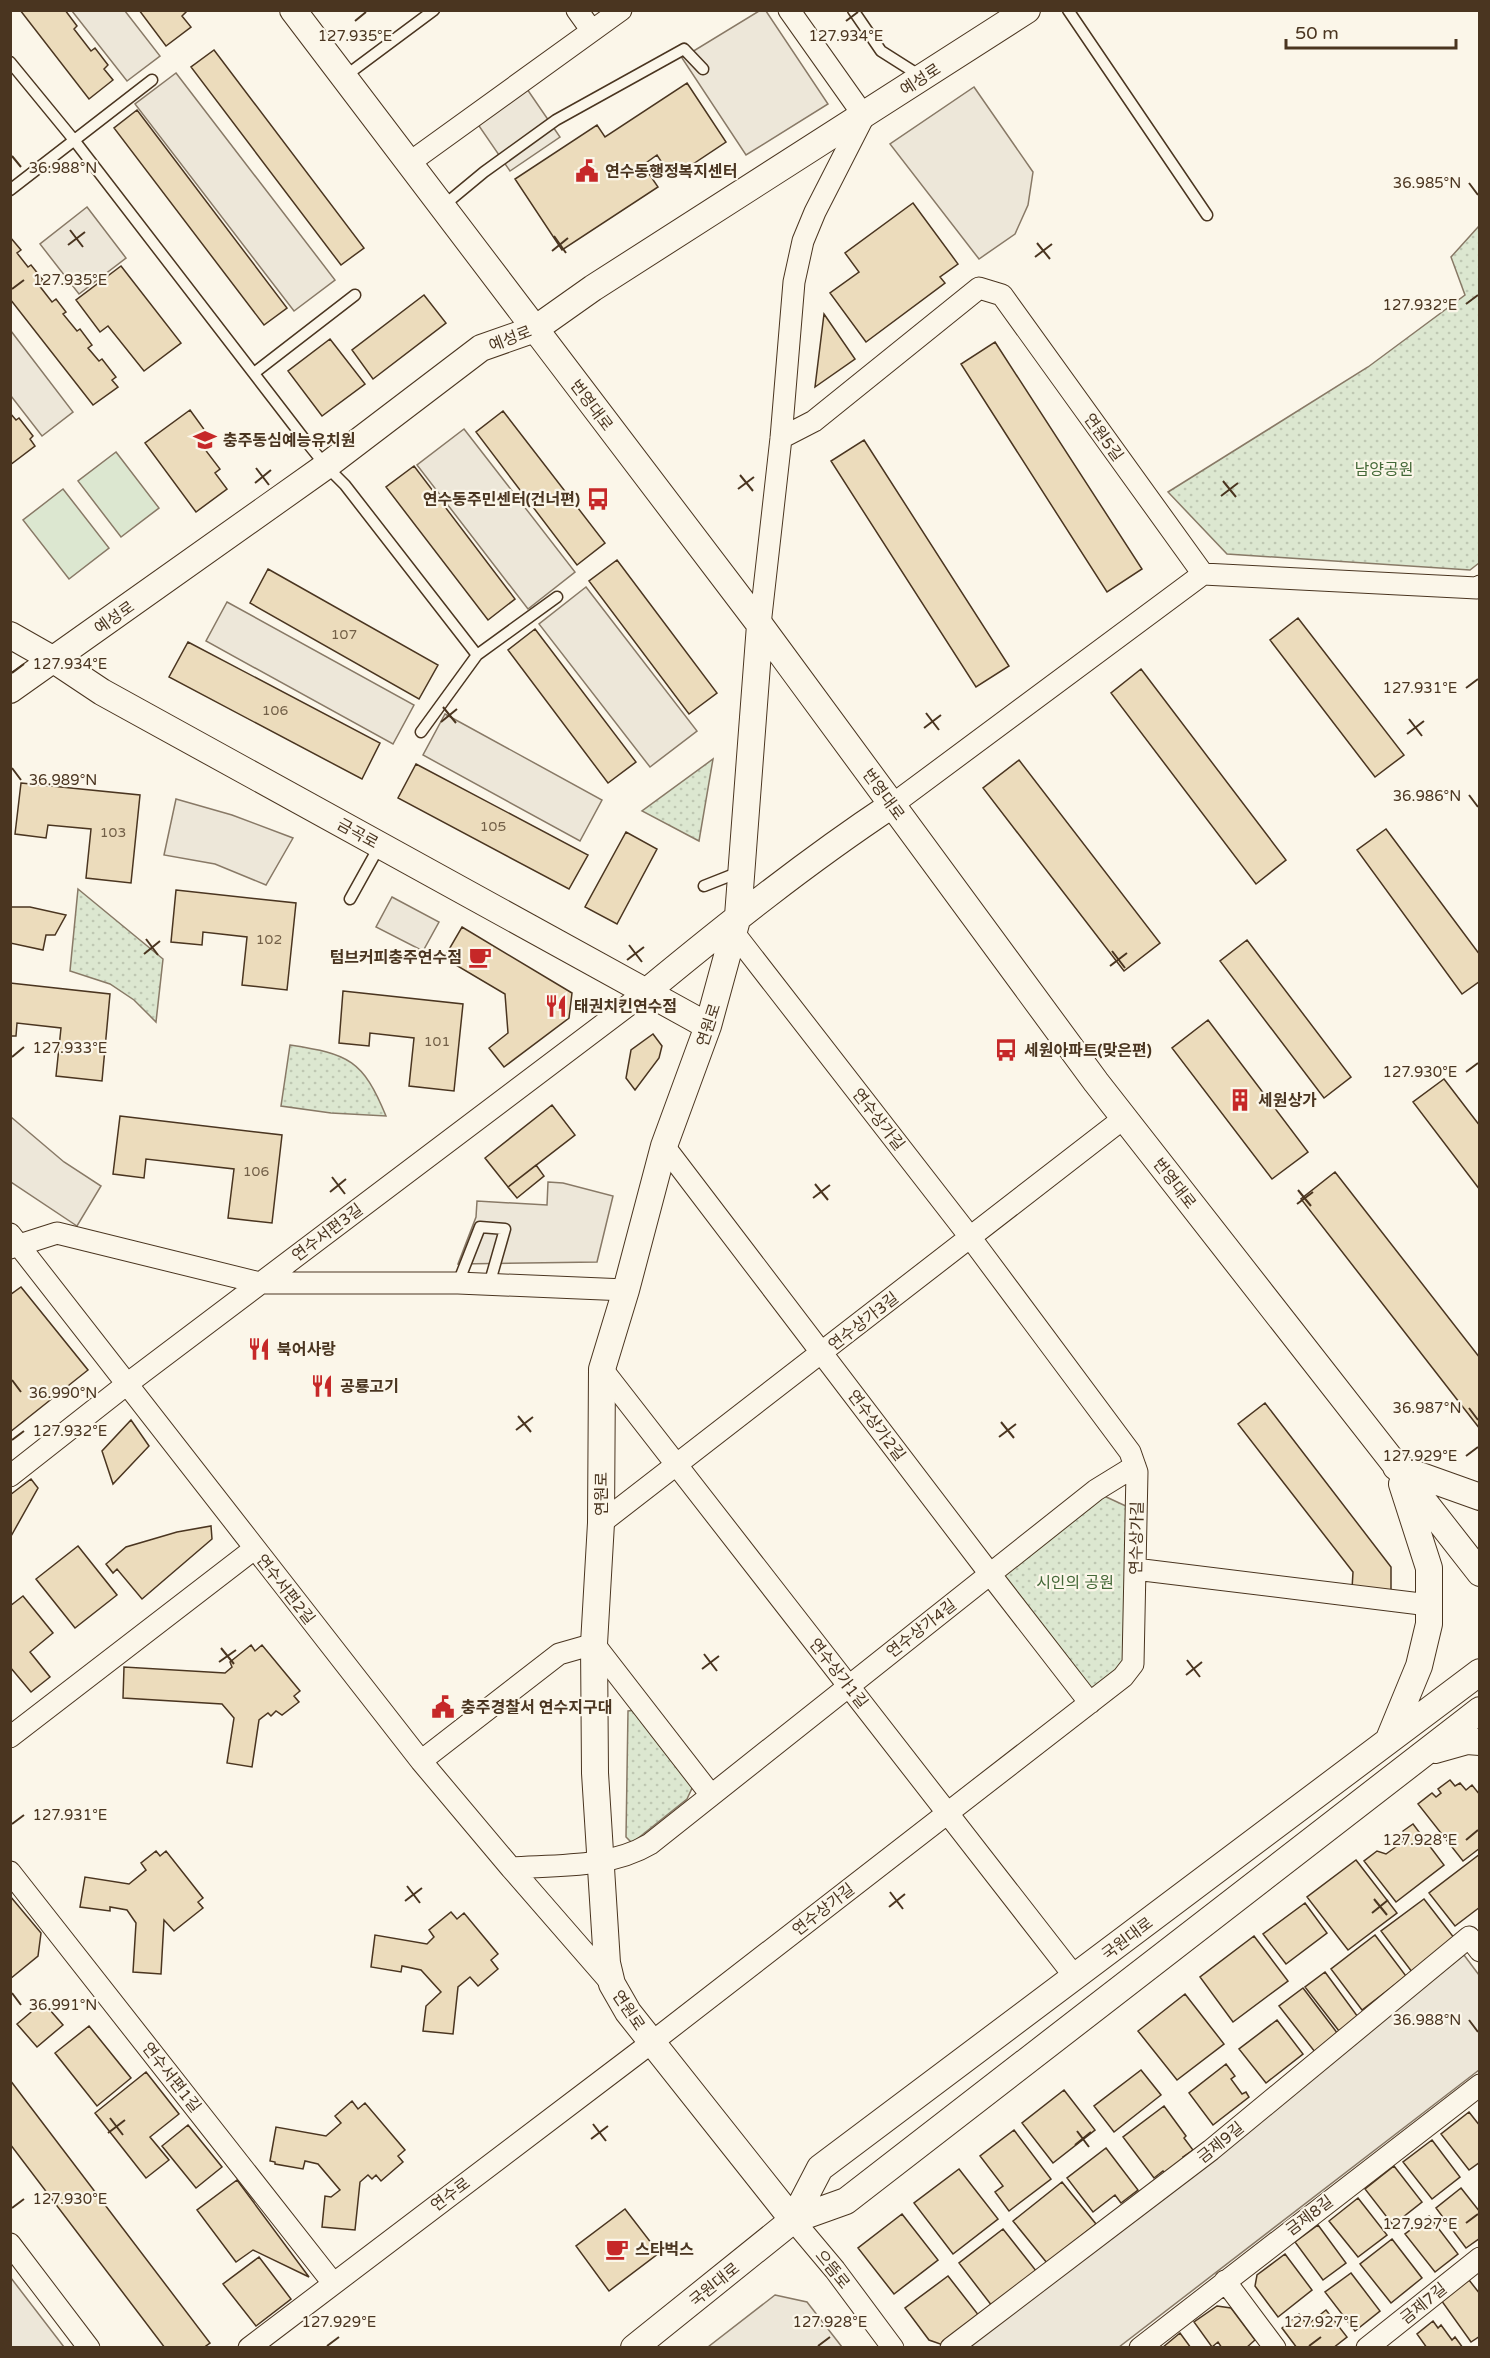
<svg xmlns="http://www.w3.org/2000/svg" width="1490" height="2358" viewBox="0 0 1490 2358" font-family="'Varela Round','Noto Sans KR',sans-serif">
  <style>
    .grass { fill: url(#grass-dots); stroke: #887966; stroke-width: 1.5 }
    .pitch { fill: #dce7d0; stroke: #887966; stroke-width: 1.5 }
    .parking { fill: #ede7d9; stroke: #887966; stroke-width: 1.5 }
    .building { fill: #ecdcbc; stroke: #4a3520; stroke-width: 1.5 }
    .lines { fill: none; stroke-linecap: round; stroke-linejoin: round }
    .service-casing { stroke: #4a3520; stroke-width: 13 }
    .minor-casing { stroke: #4a3520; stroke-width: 23 }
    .tertiary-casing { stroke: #4a3520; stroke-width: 28 }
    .service { stroke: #fbf6e9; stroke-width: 10 }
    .minor { stroke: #fbf6e9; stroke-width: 21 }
    .tertiary { stroke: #fbf6e9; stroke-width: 26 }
    .ticks { fill: none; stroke: #4a3520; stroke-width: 2 }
    .labels { text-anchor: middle; stroke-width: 4.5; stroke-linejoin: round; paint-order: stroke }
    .number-label { font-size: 14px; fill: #725f47 }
    .street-label { font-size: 16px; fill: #4a3520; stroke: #fbf6e9 }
    .poi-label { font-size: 16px; font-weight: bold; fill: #4a3520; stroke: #fbf6e9; text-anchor: start }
    .park-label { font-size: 16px; fill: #436837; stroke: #fbf6e9 }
    .ticks-label { font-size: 15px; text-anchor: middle; fill: #4a3520; stroke: #fbf6e9; stroke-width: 4.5; stroke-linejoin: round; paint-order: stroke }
  </style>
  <defs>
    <pattern id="grass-dots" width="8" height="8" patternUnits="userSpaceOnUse" patternTransform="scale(1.5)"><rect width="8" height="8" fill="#dce7d0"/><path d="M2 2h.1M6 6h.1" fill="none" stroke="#bec7b2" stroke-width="1.8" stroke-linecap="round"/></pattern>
  </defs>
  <rect width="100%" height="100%" fill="#fbf6e9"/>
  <path class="grass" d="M1479,226V563L1470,570L1227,554L1168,492L1368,367L1465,295L1451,257Z
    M713,759L699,841L642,811Z
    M78,889L163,959L156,1022L134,1000L110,984L70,971Z
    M290,1045C349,1054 363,1060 386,1116L331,1113L281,1106Z
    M1102,1495L1128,1507L1126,1662L1091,1690L1001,1572Z
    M636,1710L693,1786L687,1799L632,1843L626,1837L628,1711Z"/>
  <path class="pitch" d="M116,452L159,508L121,537L78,481Z
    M63,489L109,548L69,579L23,520Z"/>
  <path class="parking" d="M72,11H125L160,56L127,81Z
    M759,11H766L828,104L746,155L682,58Z
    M176,73L335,280L294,311L135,104Z
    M974,87L1033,172L1028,205L1015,234L979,259L890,144Z
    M527,89L560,137L510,171L477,123Z
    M87,207L126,258L79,294L40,244Z
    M11,331L73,412L42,436L11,396Z
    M464,429L575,572L528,609L417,465Z
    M586,587L697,731L650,767L539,624Z
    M227,602L414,705L393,744L206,641Z
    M445,714L602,800L580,841L423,755Z
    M176,799L232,815L293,838L266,885L215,864L164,855Z
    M392,897L439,922L423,951L376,927Z
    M11,1117L64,1162L101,1186L77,1226L11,1182Z
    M548,1182L563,1183L613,1196L597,1262L458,1264L476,1217L477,1201L547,1205Z
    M1464,1955L1479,1975V2070L1119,2347L966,2348Z
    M10,2278H11L64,2347H11Z
    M775,2295L807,2302L842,2347H708Z"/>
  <path class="building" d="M20,10H65L77,26L74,29L91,51L95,48L108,65L104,69L113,80L89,99Z
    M139,10H185L186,12L182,16L191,27L166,46Z
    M214,50L364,248L341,265L191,67Z
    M687,83L726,142L672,178L657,155L643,165L658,187L562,250L515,179L597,125L605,137Z
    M137,110L287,308L264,325L114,128Z
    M913,203L958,264L940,277L945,283L866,342L830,293L859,272L845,253Z
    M10,237L21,250L17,253L28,267L31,265L43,280L38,284L52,302L56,299L66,312L63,314L77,331L80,329L92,345L88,348L99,361L102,359L116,377L112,380L118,387L93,405L10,299Z
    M121,266L181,343L144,371L108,326L100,332L76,300Z
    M424,295L446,323L373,379L352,350Z
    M824,314L855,359L815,387Z
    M330,339L365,384L322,416L288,371Z
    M995,342L1142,569L1107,592L961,364Z
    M190,410L206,432L197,439L220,469L215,473L227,489L196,512L145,443Z
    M503,411L605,543L577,565L476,432Z
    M10,413L16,420L19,418L33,436L30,439L35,446L10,465Z
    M864,440L1009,666L976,687L831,461Z
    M414,466L515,599L488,620L386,487Z
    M617,560L717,693L689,714L589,581Z
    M268,569L438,665L419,699L250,603Z
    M1298,618L1404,755L1375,777L1270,640Z
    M535,629L636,762L608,783L508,650Z
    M188,642L380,743L362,779L169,677Z
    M1141,669L1286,860L1256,884L1111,693Z
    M1019,760L1160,943L1124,971L983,788Z
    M416,764L588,855L569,889L398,798Z
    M21,783L140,795L131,883L86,878L91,829L48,825L46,838L15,834Z
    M1386,829L1480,955V981L1462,994L1357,850Z
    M626,832L657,849L617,924L585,907Z
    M176,890L296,903L287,990L242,985L247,937L203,932L202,945L171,942Z
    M10,907H30L66,915L55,935H46L43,950L10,943Z
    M462,927L572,993L569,1018L504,1067L489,1048L508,1033L505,994L444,958Z
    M1247,940L1351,1077L1324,1098L1220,961Z
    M10,983L110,994L102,1081L56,1076L61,1028L17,1023L16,1036H10Z
    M343,991L463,1004L454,1091L409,1086L414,1038L370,1033L369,1046L339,1043Z
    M1208,1020L1308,1152L1272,1179L1172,1048Z
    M653,1034L662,1046L659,1058L635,1090L626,1078L631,1050Z
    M1444,1079L1480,1126V1190L1413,1102Z
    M552,1105L575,1135L508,1187L485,1158Z
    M120,1116L282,1135L272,1223L228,1218L234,1169L146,1159L144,1178L113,1174Z
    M536,1165L544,1176L517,1198L508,1187Z
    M1335,1172L1480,1358V1429L1301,1199Z
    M21,1287L88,1370L10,1432V1295Z
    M1265,1403L1391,1567V1591L1352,1589L1353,1572L1238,1424Z
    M131,1420L149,1446L113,1484L102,1451Z
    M31,1479L38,1488L10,1538V1495Z
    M211,1526L212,1539L142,1599L117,1569L113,1573L106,1564L126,1547L177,1532Z
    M78,1546L117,1595L75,1628L36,1579Z
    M23,1596L53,1633L30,1652L50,1677L31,1692L10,1667V1606Z
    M251,1645L255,1651L262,1645L300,1691L294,1696L299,1702L282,1715L276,1711L271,1716L268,1713L259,1720L252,1767L227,1763L234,1718L222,1704L123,1698L124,1667L225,1673L232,1667L230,1662Z
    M1450,1780L1455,1786L1460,1783L1466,1790L1472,1785L1480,1795V1848L1463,1861L1418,1804L1432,1793L1436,1797L1441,1793L1438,1789Z
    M1413,1824L1444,1865L1396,1902L1364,1861L1377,1851L1386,1854L1404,1841L1403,1831Z
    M156,1851L160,1856L166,1851L203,1898L198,1902L203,1908L174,1931L164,1920L161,1974L133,1972L136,1923L127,1910L110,1907V1911L80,1907L85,1877L129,1884L146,1870L141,1863Z
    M1480,1854V1907L1455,1926L1429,1893Z
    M1356,1860L1397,1913L1348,1950L1307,1897Z
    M10,1896L41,1933L38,1956L10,1979Z
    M1424,1899L1455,1939L1412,1972L1381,1931Z
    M1305,1903L1327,1933L1286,1964L1263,1934Z
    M451,1912L457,1919L464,1913L498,1954L491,1960L498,1969L478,1986L470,1977L458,1987L453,2034L423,2031L426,2006L441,1992L421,1970L402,1966L401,1972L371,1967L375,1935L427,1944L434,1937L429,1930Z
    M1375,1935L1406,1976L1362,2010L1331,1969Z
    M1254,1936L1288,1981L1233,2022L1200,1977Z
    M1325,1972L1358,2017L1339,2031L1305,1987Z
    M1303,1988L1338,2034L1315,2052L1279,2006Z
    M1185,1994L1224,2044L1177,2080L1138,2031Z
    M43,2002L63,2025L37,2047L17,2024Z
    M1277,2020L1303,2054L1266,2083L1239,2049Z
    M89,2026L131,2078L97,2106L55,2053Z
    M1226,2064L1235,2076L1231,2079L1242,2094L1246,2092L1249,2097L1213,2125L1189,2093Z
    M1141,2070L1161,2095L1114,2132L1094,2106Z
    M146,2072L179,2114L150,2137L169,2160L146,2178L95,2113Z
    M10,2080L210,2343L203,2348H165L10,2144Z
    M1064,2090L1095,2130L1053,2163L1022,2123Z
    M352,2101L358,2109L365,2103L405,2150L398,2156L403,2162L381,2181L376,2175L372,2179L368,2175L360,2182L355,2230L322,2227L325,2196L331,2197L340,2190L318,2164L305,2161L303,2169L275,2164V2162L270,2161L276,2127L326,2136L341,2123L335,2116Z
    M1164,2106L1186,2136L1184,2138L1193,2150L1183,2157L1188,2164L1169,2178L1163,2171L1154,2178L1123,2137Z
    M1469,2112L1480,2126V2162L1469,2170L1441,2134Z
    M188,2125L222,2167L196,2188L162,2146Z
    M1014,2130L1051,2179L1009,2211L995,2192L1003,2186L980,2156Z
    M1432,2140L1460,2177L1432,2199L1403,2162Z
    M1106,2148L1138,2190L1121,2203L1115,2195L1093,2212L1067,2178Z
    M1394,2166L1422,2202L1393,2225L1365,2189Z
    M959,2169L998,2219L953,2254L914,2203Z
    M237,2180L309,2277L253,2250L236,2262L197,2210Z
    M1062,2182L1096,2224L1047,2263L1013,2221Z
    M1461,2188L1480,2212V2238L1466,2248L1436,2208Z
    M1358,2198L1387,2235L1358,2257L1329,2221Z
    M625,2209L659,2253L609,2291L576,2246Z
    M902,2214L938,2260L894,2294L858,2248Z
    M1429,2216L1458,2254L1435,2272L1405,2234Z
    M1318,2225L1346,2263L1323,2280L1295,2242Z
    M1003,2229L1037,2272L992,2306L959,2263Z
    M1392,2239L1422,2278L1391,2303L1360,2264Z
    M1285,2254L1312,2290L1278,2317L1255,2286L1257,2275Z
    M259,2257L291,2299L256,2326L223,2284Z
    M1351,2273L1380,2311L1355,2331L1325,2292Z
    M948,2276L980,2317L943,2345L929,2340L905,2308Z
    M1469,2280L1480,2294V2336L1471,2342L1441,2300Z
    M1217,2306L1231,2308L1255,2340L1246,2348H1222L1218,2342L1212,2347L1194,2322Z
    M1326,2310L1347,2337L1333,2348H1297L1282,2328L1299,2314L1307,2325Z
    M1433,2321L1438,2328L1441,2325L1452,2340L1455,2337L1463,2348H1427L1417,2334Z
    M1180,2333L1191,2348H1162Z"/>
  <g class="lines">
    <g class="service-casing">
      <path id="service" d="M853,10L881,51L922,77
        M1068,10L1207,215
        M10,62L74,140L305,440L326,466L345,485L477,655
        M344,77L434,10
        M10,190L152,80
        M443,206L484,172L556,120L684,49L703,69
        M254,373L355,295
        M421,732L477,655L557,597
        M704,886L742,871
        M350,899L380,845
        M458,1283L480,1227L505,1229L489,1285"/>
    </g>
    <g class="minor-casing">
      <path id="minor" d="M577,10L592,31
        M409,163L621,10
        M781,438L814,421L979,288L1002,295L1203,574
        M1203,574L1477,588L1480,586
        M760,625L781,438L794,282L803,241L815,212L864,116L789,10
        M892,805L1203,574
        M664,1146L990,1574L1090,1703
        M10,1234L421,1761L511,1868C556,1865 610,1868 650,1844L1096,1490L1135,1466
        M10,1248L57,1233L260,1283H458L626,1290
        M602,1369L1075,1977
        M10,1476L127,1384L646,992
        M601,1523L1124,1118
        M1135,1569L1429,1605
        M10,1737L254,1549
        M421,1761L559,1654L594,1644L711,1795
        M511,1868L612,1984
        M10,1872L333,2283
        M793,2220L835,2270L893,2348
        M10,2244L89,2348
        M1225,2281L1275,2348
        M249,2348L651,2043L1123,1677L1133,1664L1137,1472L1130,1452L970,1237L734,933
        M951,2348L1211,2150L1469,1937L1480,1951
        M1140,2348L1480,2085
        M1367,2348L1480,2258"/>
    </g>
    <g class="tertiary-casing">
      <path id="tertiary" d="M293,10L760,625L1096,1082L1480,1573
        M760,625L738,916L708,1026L664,1146L626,1290L602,1369L601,1523L594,1644L595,1773L607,1963L612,1984L628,2012L793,2220
        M10,635L54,660L102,692L708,1026
        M10,690L326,466L481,348L535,329L593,288L1027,10
        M646,992C726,926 806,862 892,805
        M1396,1467L1480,1497
        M1389,1739L1419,1666L1429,1624V1568L1402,1484
        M1435,1750L1467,1741L1480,1742
        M793,2220L820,2168L1480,1672
        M634,2348L793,2220L846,2201L1480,1710"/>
    </g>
    <use href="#service" class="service"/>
    <use href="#minor" class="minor"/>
    <use href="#tertiary" class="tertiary"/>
  </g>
  <path class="ticks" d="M355,21L366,12M846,21L858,12M12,156L21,167M1469,183L1478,195M70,230L83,247M554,236L566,253M1037,243L1050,259M68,245L85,232M552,251L568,238M1035,257L1052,244M12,289L24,280M1466,304L1478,295M256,468L269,485M740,475L753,491M1223,481L1236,497M255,483L271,470M738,489L754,477M1221,496L1238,483M12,673L24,664M1466,688L1478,679M443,707L456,723M926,713L939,730M1409,719L1422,736M441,722L457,709M924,728L941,715M1407,734L1424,721M12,768L21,780M1469,795L1478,807M146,939L158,955M629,945L642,962M1112,951L1125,968M144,954L160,941M627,960L644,947M1110,966L1127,953M12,1057L24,1047M1466,1072L1478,1063M332,1177L345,1194M815,1184L828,1200M1298,1190L1311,1206M330,1192L346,1179M813,1198L830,1185M1297,1204L1313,1192M12,1380L21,1392M1469,1408L1478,1420M518,1416L531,1432M1001,1422L1014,1438M516,1430L533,1417M999,1437L1016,1424M12,1440L24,1431M1466,1456L1478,1447M221,1648L234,1664M704,1654L717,1671M1187,1660L1200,1677M219,1662L236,1650M702,1669L719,1656M1186,1675L1202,1662M12,1824L24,1815M1466,1840L1478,1830M407,1886L420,1903M890,1892L903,1909M1374,1899L1387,1915M405,1901L422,1888M889,1907L905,1894M1372,1913L1388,1900M12,1993L21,2005M1469,2020L1478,2032M110,2118L123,2135M593,2124L606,2141M1077,2131L1089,2147M108,2133L125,2120M591,2139L608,2126M1075,2145L1091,2132M12,2208L24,2199M1466,2223L1478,2214M327,2346L339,2337M818,2346L830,2337M1309,2346L1321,2337"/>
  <defs>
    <g id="civic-bare" transform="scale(1.8)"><path d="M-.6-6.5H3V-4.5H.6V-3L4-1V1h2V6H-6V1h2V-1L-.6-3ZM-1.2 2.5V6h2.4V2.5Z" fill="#c62828" stroke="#fbf6e9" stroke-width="2.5" paint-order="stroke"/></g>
    <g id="school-bare" transform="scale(1.8)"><path d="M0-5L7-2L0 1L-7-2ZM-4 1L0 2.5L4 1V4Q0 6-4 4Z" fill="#c62828" stroke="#fbf6e9" stroke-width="2.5" paint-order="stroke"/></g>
    <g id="bus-bare" transform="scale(1.8)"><path d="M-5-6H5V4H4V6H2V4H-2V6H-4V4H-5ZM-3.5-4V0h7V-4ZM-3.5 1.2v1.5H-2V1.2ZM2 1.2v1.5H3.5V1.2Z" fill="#c62828" stroke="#fbf6e9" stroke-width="2.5" paint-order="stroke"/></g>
    <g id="cafe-bare" transform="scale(1.8)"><path d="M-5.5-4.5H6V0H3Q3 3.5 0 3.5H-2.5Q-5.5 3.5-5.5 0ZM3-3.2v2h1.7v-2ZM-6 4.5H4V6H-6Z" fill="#c62828" stroke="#fbf6e9" stroke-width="2.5" paint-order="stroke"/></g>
    <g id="restaurant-bare" transform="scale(1.8)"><path d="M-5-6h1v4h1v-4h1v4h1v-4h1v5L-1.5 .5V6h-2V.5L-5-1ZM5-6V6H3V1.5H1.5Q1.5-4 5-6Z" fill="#c62828" stroke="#fbf6e9" stroke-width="2.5" paint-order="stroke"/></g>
    <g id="building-bare" transform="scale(1.8)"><path d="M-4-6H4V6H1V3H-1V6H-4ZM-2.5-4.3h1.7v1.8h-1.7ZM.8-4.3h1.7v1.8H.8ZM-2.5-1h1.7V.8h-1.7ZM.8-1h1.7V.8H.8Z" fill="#c62828" stroke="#fbf6e9" stroke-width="2.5" paint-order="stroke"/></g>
  </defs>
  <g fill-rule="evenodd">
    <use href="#civic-bare" x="587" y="171"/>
    <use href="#school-bare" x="205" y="440"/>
    <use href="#bus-bare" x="598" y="499"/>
    <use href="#cafe-bare" x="480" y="957"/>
    <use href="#restaurant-bare" x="556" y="1006"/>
    <use href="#bus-bare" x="1006" y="1050"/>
    <use href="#building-bare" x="1240" y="1100"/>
    <use href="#restaurant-bare" x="259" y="1349"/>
    <use href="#restaurant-bare" x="322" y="1386"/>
    <use href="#civic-bare" x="443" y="1707"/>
    <use href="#cafe-bare" x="617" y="2249"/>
  </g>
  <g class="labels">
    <g class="number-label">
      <text x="344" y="639">107</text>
      <text x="275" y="715">106</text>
      <text x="493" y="831">105</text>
      <text x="113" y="837">103</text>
      <text x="269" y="944">102</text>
      <text x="437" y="1046">101</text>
      <text x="256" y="1176">106</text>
    </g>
    <g class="street-label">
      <text transform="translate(920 79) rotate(-33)" y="6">예성로</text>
      <text transform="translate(510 338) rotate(-21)" y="6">예성로</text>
      <text transform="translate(592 405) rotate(53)" y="6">번영대로</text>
      <text transform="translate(1104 437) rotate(54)" y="6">연원5길</text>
      <text transform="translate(114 617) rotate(-35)" y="6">예성로</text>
      <text transform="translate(884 794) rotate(54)" y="6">번영대로</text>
      <text transform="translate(358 833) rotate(29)" y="6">금곡로</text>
      <text transform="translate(708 1025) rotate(-72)" y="6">연원로</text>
      <text transform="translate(879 1119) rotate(52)" y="6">연수상가길</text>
      <text transform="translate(1175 1183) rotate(52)" y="6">번영대로</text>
      <text transform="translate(327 1232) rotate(-37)" y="6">연수서편3길</text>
      <text transform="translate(863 1321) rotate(-38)" y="6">연수상가3길</text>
      <text transform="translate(877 1425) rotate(53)" y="6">연수상가2길</text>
      <text transform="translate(601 1494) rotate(-90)" y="6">연원로</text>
      <text transform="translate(1136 1538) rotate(-89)" y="6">연수상가길</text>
      <text transform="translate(286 1589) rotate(52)" y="6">연수서편2길</text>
      <text transform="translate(921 1628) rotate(-38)" y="6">연수상가4길</text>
      <text transform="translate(839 1673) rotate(52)" y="6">연수상가1길</text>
      <text transform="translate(823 1909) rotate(-38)" y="6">연수상가길</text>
      <text transform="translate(1127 1938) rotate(-37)" y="6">국원대로</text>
      <text transform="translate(629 2010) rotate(56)" y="6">연원로</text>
      <text transform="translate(172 2077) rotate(52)" y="6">연수서편1길</text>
      <text transform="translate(1220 2142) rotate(-39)" y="6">금제9길</text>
      <text transform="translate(450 2194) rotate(-37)" y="6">연수로</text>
      <text transform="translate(1309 2215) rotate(-37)" y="6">금제8길</text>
      <text transform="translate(833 2269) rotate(51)" y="6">으뜸로</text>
      <text transform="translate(714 2284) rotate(-39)" y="6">국원대로</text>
      <text transform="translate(1423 2303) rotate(-39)" y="6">금제7길</text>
    </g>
    <g class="poi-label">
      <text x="605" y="177">연수동행정복지센터</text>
      <text x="223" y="446">충주동심예능유치원</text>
      <text x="580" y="505" text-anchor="end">연수동주민센터(건너편)</text>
      <text x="462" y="963" text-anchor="end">텀브커피충주연수점</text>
      <text x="574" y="1012">태권치킨연수점</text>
      <text x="1024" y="1056">세원아파트(맞은편)</text>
      <text x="1258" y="1106">세원상가</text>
      <text x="277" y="1355">북어사랑</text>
      <text x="340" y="1392">공룡고기</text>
      <text x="461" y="1713">충주경찰서 연수지구대</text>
      <text x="635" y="2255">스타벅스</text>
    </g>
    <g class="park-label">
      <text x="1384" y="475">남양공원</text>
      <text x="1075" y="1588">시인의 공원</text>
    </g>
  </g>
  <g class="ticks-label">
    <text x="355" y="41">127.935°E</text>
    <text x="846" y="41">127.934°E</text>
    <text x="63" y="173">36.988°N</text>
    <text x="1427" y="188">36.985°N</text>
    <text x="70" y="285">127.935°E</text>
    <text x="1420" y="310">127.932°E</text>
    <text x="70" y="669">127.934°E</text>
    <text x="1420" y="693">127.931°E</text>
    <text x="63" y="785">36.989°N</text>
    <text x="1427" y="801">36.986°N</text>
    <text x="70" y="1053">127.933°E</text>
    <text x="1420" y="1077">127.930°E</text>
    <text x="63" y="1398">36.990°N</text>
    <text x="1427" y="1413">36.987°N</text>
    <text x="70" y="1436">127.932°E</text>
    <text x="1420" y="1461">127.929°E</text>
    <text x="70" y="1820">127.931°E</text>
    <text x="1420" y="1845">127.928°E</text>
    <text x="63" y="2010">36.991°N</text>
    <text x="1427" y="2025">36.988°N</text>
    <text x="70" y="2204">127.930°E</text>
    <text x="1420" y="2229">127.927°E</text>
    <text x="339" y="2327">127.929°E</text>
    <text x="830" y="2327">127.928°E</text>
    <text x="1321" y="2327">127.927°E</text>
  </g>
  <rect width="1490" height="2358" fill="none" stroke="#4a3520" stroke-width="24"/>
  <path d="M1286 39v9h170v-9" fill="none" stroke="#4a3520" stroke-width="3"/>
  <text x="1295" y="39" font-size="18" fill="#4a3520" stroke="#fbf6e9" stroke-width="4.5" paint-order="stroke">50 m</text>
</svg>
